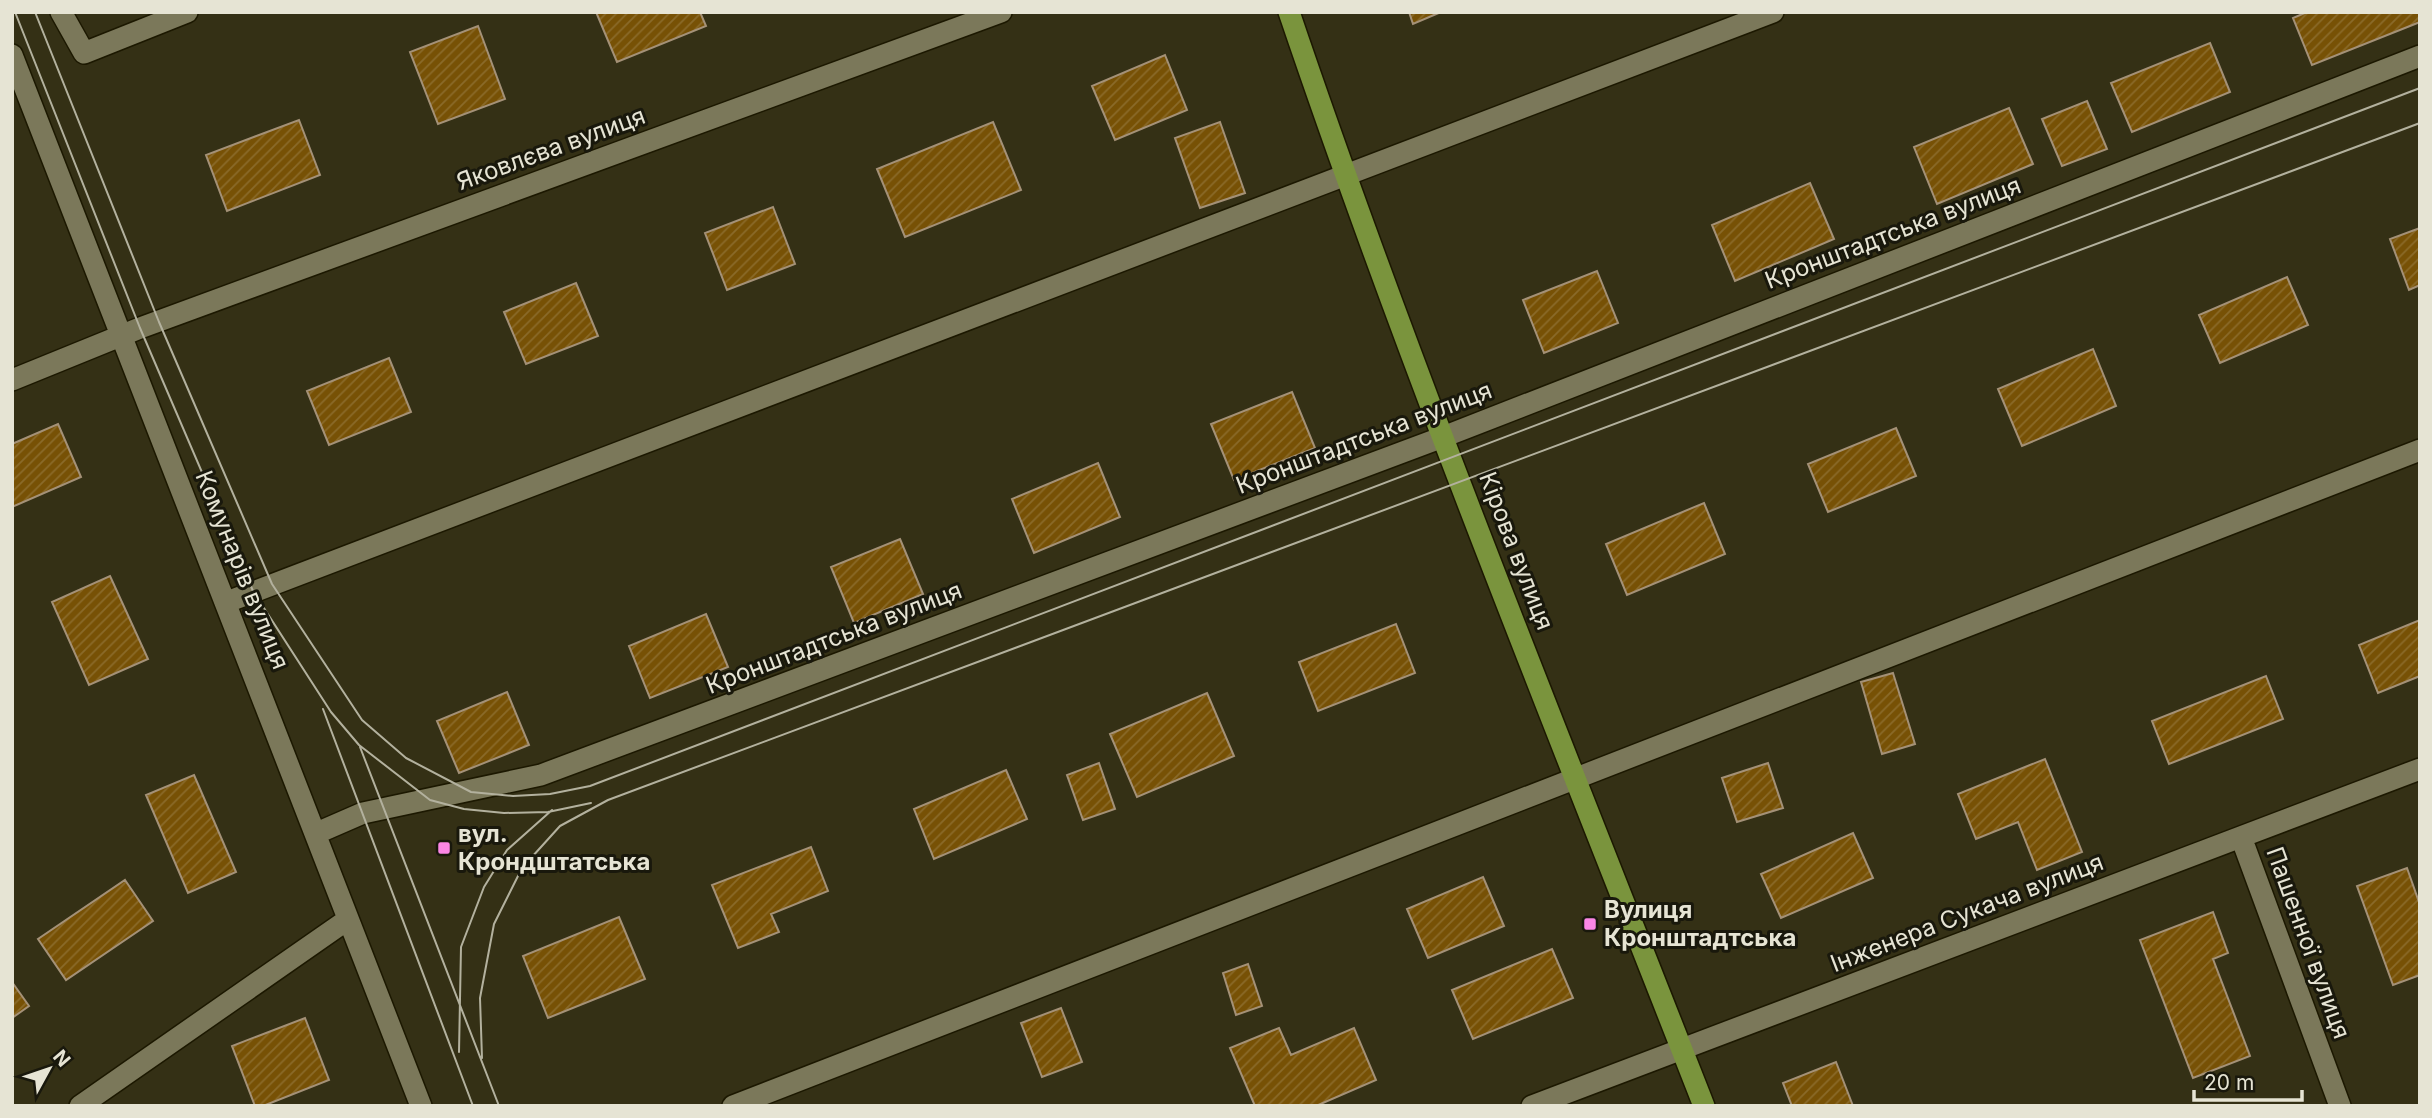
<svg xmlns="http://www.w3.org/2000/svg" width="2432" height="1118" viewBox="0 0 2432 1118" font-family="Inter,sans-serif">
  <style>
    .building { fill: url(#building-hatch); stroke: #a49177; stroke-width: 2 }
    .lines { fill: none; stroke-linecap: round; stroke-linejoin: round }
    .minor-casing { stroke: #1c1800; stroke-width: 24 }
    .major-casing { stroke: #1c1800; stroke-width: 24 }
    .minor { stroke: #7b785a; stroke-width: 21 }
    .major { stroke: #7a943d; stroke-width: 21 }
    .tram { stroke: #b3b19e; stroke-width: 2 }
    .poi-dot { fill: #fb86e5; stroke: #19180c; stroke-width: 2.5 }
    .labels { text-anchor: middle; stroke-width: 6; stroke-linejoin: round; paint-order: stroke }
    .street-label { font-size: 24px; fill: #e6e4d4; stroke: #19180c }
    .poi-label { font-size: 24px; font-weight: bold; fill: #e6e4d4; stroke: #19180c; text-anchor: start }
  </style>
  <defs>
    <pattern id="building-hatch" width="6" height="6" patternUnits="userSpaceOnUse" patternTransform="scale(1.75)"><rect width="6" height="6" fill="#775105"/><path d="M-1 1l2-2M0 6l6-6M5 7l2-2" fill="none" stroke="#8a6a29"/></pattern>
  </defs>
  <rect width="100%" height="100%" fill="#343015"/>
  <path class="building" d="M596,12H700L706,26L617,62Z
    M1409,12H1441L1413,24Z
    M2307,12H2420V22L2312,65L2293,18Z
    M478,26L505,99L438,124L410,52Z
    M2210,43L2230,92L2132,132L2111,83Z
    M1165,55L1187,110L1115,140L1092,86Z
    M2087,101L2107,149L2062,166L2042,119Z
    M2009,108L2033,164L1937,204L1914,147Z
    M299,120L320,175L227,211L206,155Z
    M993,122L1021,190L905,237L877,169Z
    M1220,122L1245,193L1200,208L1175,138Z
    M1810,183L1834,239L1735,281L1712,225Z
    M773,207L795,264L727,290L705,233Z
    M2420,228V285L2409,290L2390,239Z
    M1597,271L1618,323L1544,353L1523,300Z
    M2287,277L2308,325L2220,363L2199,315Z
    M576,283L598,336L526,364L504,312Z
    M2093,349L2116,406L2022,446L1998,389Z
    M389,358L411,412L329,445L307,391Z
    M1292,392L1315,448L1234,480L1211,424Z
    M58,424L81,477L12,507V444Z
    M1896,428L1916,476L1828,512L1808,464Z
    M1098,463L1120,517L1034,553L1012,499Z
    M1704,503L1725,554L1627,595L1606,544Z
    M900,539L923,594L854,623L831,567Z
    M110,576L148,659L89,685L52,602Z
    M706,614L728,667L650,698L629,646Z
    M2420,620V676L2378,693L2359,645Z
    M1396,624L1415,673L1318,711L1299,662Z
    M1893,673L1915,744L1882,754L1861,682Z
    M2266,676L2283,719L2169,764L2152,721Z
    M507,692L529,745L459,773L437,721Z
    M1207,693L1234,756L1137,797L1110,734Z
    M2045,759L2082,852L2037,870L2018,822L1976,839L1958,794Z
    M1099,763L1115,809L1083,820L1067,775Z
    M1768,763L1783,808L1737,822L1722,778Z
    M1006,770L1027,819L934,859L914,809Z
    M194,775L236,872L188,893L146,795Z
    M1853,833L1873,878L1781,918L1761,874Z
    M811,847L828,891L771,914L779,932L738,948L712,885Z
    M2407,868L2420,905V975L2393,985L2357,886Z
    M1483,877L1504,926L1428,958L1407,909Z
    M125,880L153,921L66,980L38,939Z
    M2213,912L2228,953L2213,959L2250,1056L2193,1078L2140,940Z
    M619,917L645,979L548,1018L523,956Z
    M1552,949L1573,998L1473,1039L1452,990Z
    M1248,964L1262,1006L1236,1015L1223,973Z
    M12,982L29,1006L12,1018Z
    M1061,1008L1082,1062L1042,1077L1021,1023Z
    M305,1018L329,1080L263,1106H255L232,1046Z
    M1279,1028L1291,1055L1354,1028L1376,1080L1316,1106H1255L1230,1048Z
    M1836,1062L1853,1106H1792L1783,1083Z"/>
  <g class="lines">
    <g class="minor-casing">
      <path id="minor" d="M61,12L84,53L187,12
        M12,55L421,1106
        M12,380L140,328L1001,12
        M227,602L1773,12
        M317,833L363,813L541,775L1443,437L2420,56
        M2241,837L2340,1106
        M80,1106L347,920
        M733,1106L2420,450
        M1532,1106L2420,769"/>
    </g>
    <g class="major-casing">
      <path id="major" d="M1289,12C1414,381 1562,743 1704,1106"/>
    </g>
    <use href="#minor" class="minor"/>
    <use href="#major" class="major"/>
    <path class="tram" d="M15,12L140,328L253,591L331,712L359,745L430,800L464,809L504,813L548,812L591,803
      M35,12L159,322L272,584L362,720L406,758L471,792L513,796L550,794L590,786L2420,88
      M323,709L473,1106
      M360,747L499,1106
      M459,1052L461,947L484,887L507,850L552,810
      M482,1058L480,998L494,924L522,868L560,826L608,800L2420,123"/>
  </g>
  <g class="poi-dot">
    <rect x="437" y="841" width="14" height="14" rx="3.5"/>
    <rect x="1583" y="917" width="14" height="14" rx="3.5"/>
  </g>
  <g class="labels">
    <g class="street-label">
      <text transform="translate(551 149) rotate(-20)" y="8">Яковлєва вулиця</text>
      <text transform="translate(1893 233) rotate(-21)" y="8">Кронштадтська вулиця</text>
      <text transform="translate(1364 438) rotate(-21)" y="8">Кронштадтська вулиця</text>
      <text transform="translate(1516 551) rotate(69)" y="8">Кірова вулиця</text>
      <text transform="translate(242 570) rotate(68)" y="8">Комунарів вулиця</text>
      <text transform="translate(834 638) rotate(-21)" y="8">Кронштадтська вулиця</text>
      <text transform="translate(1967 913) rotate(-21)" y="8">Інженера Сукача вулиця</text>
      <text transform="translate(2308 943) rotate(70)" y="8">Пашенної вулиця</text>
    </g>
    <g class="poi-label">
      <text x="458" y="842">вул.<tspan x="458" dy="28">Крондштатська</tspan></text>
      <text x="1604" y="918">Вулиця<tspan x="1604" dy="28">Кронштадтська</tspan></text>
    </g>
  </g>
  <rect width="2432" height="1118" fill="none" stroke="#e6e4d4" stroke-width="28"/>
  <g transform="translate(49 1069) rotate(50)" stroke="#19180c" stroke-width="5" paint-order="stroke">
  <path d="M0-5L12 26L0 18L-12 26Z" fill="#e6e4d4"/>
  <text y="-10" font-size="19" font-weight="bold" text-anchor="middle" fill="#e6e4d4">N</text>
  </g>
  <path d="M2194 1090v10h108v-10" fill="none" stroke="#e6e4d4" stroke-width="3.5"/>
  <text x="2204" y="1090" font-size="21" fill="#e6e4d4" stroke="#19180c" stroke-width="5" paint-order="stroke">20 m</text>
</svg>
